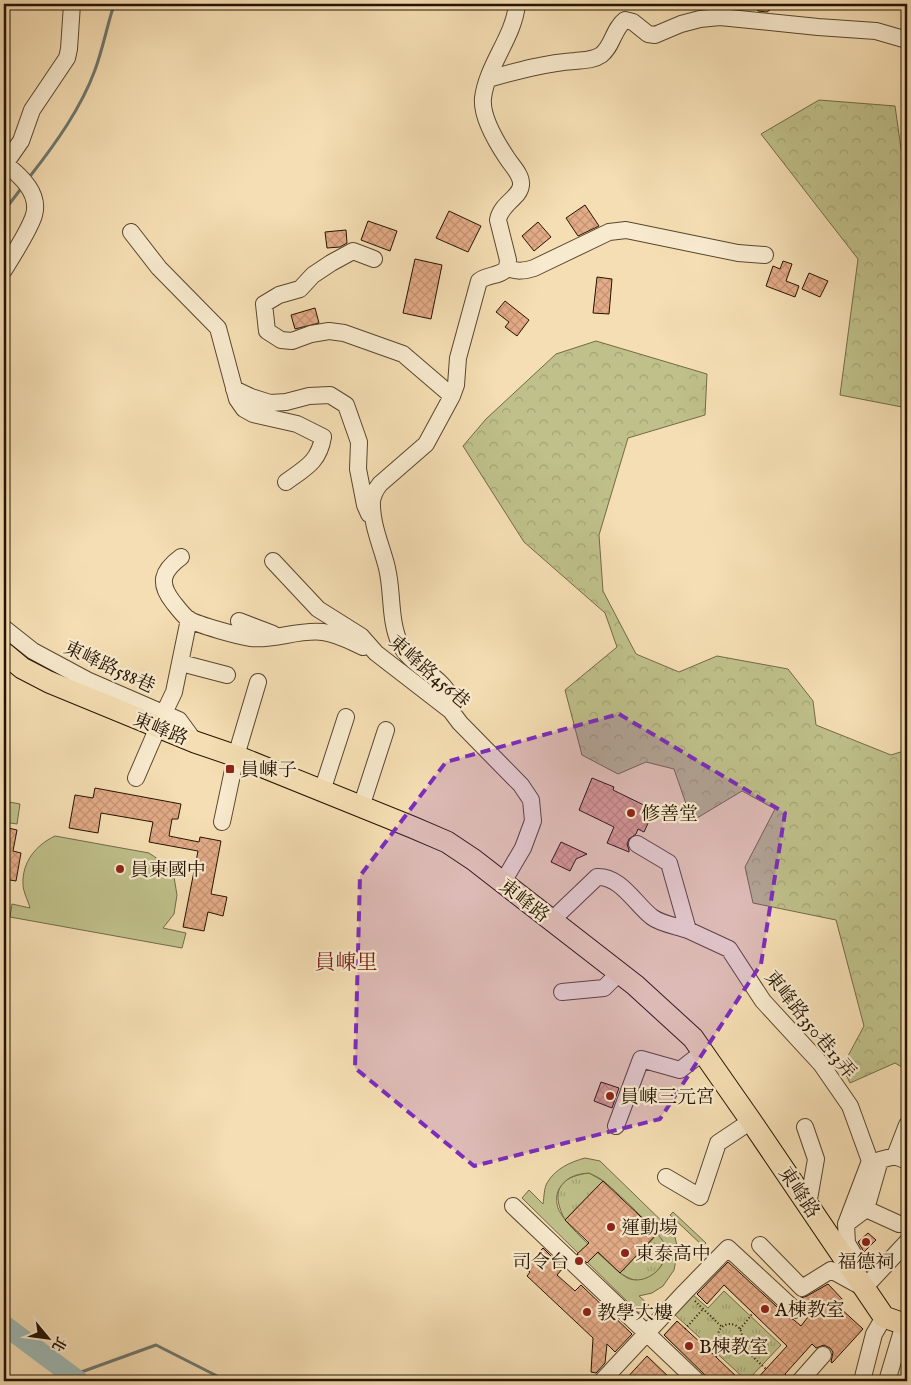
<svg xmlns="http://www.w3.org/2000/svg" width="911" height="1385" viewBox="0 0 911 1385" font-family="'IM FELL English','Noto Serif TC',serif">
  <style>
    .grass { fill: url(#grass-tufts); stroke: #726a46 }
    .forest { fill: url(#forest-crowns); stroke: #726a46 }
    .pitch { fill: #bfc08a; stroke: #726a46; fill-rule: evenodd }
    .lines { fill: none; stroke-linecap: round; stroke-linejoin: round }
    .stream { stroke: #6e776e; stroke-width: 3 }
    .river { stroke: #9fbab6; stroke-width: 20 }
    .building { fill: url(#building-cross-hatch); stroke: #251301 }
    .minor-casing { stroke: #59462e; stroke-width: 18 }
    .major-casing { stroke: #251301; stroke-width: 23 }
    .path { stroke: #251301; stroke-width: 2; stroke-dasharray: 1 2.5; stroke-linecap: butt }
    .minor { stroke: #f8eace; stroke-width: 16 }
    .major { stroke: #f5deb3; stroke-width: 21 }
    .marked { fill: #7b2cbf; fill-opacity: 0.2; stroke: #7b2cbf; stroke-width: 4; stroke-dasharray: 10 6; stroke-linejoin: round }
    .poi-dot { fill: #8f2418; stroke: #f8eace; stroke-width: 2 }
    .labels { text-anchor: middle; stroke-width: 4.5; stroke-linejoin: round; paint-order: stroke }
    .street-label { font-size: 19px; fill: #251301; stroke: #f8eace }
    .poi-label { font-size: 19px; fill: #251301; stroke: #f8eace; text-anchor: start }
    .quarter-label { font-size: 21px; fill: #7a1f14; stroke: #f8eace }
  </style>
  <defs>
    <pattern id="grass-tufts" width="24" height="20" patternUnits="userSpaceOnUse" patternTransform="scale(1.25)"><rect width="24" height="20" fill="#bfc08a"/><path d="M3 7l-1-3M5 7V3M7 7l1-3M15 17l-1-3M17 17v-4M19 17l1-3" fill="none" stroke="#a4a475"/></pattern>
    <pattern id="forest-crowns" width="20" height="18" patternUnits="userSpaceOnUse" patternTransform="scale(1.25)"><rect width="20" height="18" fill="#bfc08a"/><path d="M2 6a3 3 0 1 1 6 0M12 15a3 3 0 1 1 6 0" fill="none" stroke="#a4a475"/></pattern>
    <pattern id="building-cross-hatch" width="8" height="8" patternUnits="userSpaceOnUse" patternTransform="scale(1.25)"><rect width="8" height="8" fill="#e3ab87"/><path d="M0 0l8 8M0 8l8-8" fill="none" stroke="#c39273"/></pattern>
  </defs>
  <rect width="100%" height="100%" fill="#f5deb3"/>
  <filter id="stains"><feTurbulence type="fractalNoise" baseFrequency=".004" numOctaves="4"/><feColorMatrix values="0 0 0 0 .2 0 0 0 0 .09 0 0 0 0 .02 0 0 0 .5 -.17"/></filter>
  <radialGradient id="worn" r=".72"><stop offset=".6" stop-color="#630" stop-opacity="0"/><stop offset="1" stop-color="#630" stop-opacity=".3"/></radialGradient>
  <path class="grass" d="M589,1173L603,1181L565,1220C551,1193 557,1177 589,1173Z
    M658,1233C660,1236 663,1240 664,1243C670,1258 657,1277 642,1280C634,1282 627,1277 620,1273Z
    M724,1291L781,1345L747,1381L674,1314L692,1294L708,1308Z"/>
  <path class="forest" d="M819,100L895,106L907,191V408L840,395L858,259L761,134Z
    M596,341L707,374L705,415L628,438L599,535L603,591L636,654L679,672L717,656L788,669L813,701L816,725L891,755L907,750V1070L895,1063L850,1083L842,1067L864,1026L836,920L753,903L745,867L775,809L742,791L692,821L674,769L646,762L618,774L582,755L565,690L617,647L605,613L524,542L463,446L486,419L556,354Z"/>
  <path class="pitch" d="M4,801L20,804L17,824L4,822Z
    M55,836L149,853L162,862L174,877L177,895L174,914L163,928L186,933L182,948L10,917L12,904L30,908C28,900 23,892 23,884C22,862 36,845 55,836Z
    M585,1158L600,1161L674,1233L678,1250L674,1270L663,1286L652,1293L639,1296L649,1305L640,1314L522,1198L529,1190L543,1204C544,1198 544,1188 547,1183C555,1169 570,1162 585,1158ZM589,1173C593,1175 598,1177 602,1180C613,1188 659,1232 664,1243C673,1262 649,1285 630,1279C626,1278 623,1275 620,1273C605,1259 564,1225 558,1208C556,1201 556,1195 559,1189C566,1177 576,1174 589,1173Z
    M673,1212L706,1243L703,1246L670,1215Z"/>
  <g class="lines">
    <path class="stream" d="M31,175C56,143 81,108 95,70C102,51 106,31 112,11L116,4
      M4,211L20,190
      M73,1375L156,1345L227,1381"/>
    <path class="river" d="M4,1325L79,1381"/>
  </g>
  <path class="building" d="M753,4H778L767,12L758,11Z
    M585,205L599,226L578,236L566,218Z
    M449,211L481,226L468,252L436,238Z
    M368,221L397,231L390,251L361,240Z
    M538,222L551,237L534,251L522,236Z
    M346,230L347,243L340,247L327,248L325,232Z
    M415,259L442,265L431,319L403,313Z
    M783,261L792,264L786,281L799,286L795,297L766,286L773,266L780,269Z
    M809,273L828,281L820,297L802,289Z
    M597,277L612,279L609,314L593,313Z
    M505,301L529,320L517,336L505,327L509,322L496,312Z
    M315,308L319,323L295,329L291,315Z
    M592,778L614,787L613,790L654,810L644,832L638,829L636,834L629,839L627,844L629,850V852L607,843L614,827L579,810Z
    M95,788L181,804L178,819H172L169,836L199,842L200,837L221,841L211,894L227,897L223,916L208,912L204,931L183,927L198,851L149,842L153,822L101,813L98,833L69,828L75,795L93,798Z
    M4,827L17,830L13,851L21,853L16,881L4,879Z
    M561,842L587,854L576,859L570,871L551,862Z
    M601,1082L619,1088L612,1108L594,1101Z
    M603,1181L658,1233L620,1273L598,1252L587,1263L577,1254L589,1243L565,1220Z
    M868,1233L876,1240L864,1252L858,1242Z
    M543,1248L563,1268L557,1275L575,1291L581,1285L632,1334L615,1352L607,1344L605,1363L596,1373L591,1372L593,1338L527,1276L530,1272L525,1268Z
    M728,1262L788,1317L794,1320L801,1326L811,1313L798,1299L807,1296L828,1284L844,1301L839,1307L863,1329L832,1363L831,1362L833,1352L830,1348L824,1345L816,1348L812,1344L785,1374L790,1379V1381H755L787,1346L724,1285L707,1304L697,1294Z
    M677,1321L716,1357L741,1381H711L664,1335Z
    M647,1356L673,1381H624Z"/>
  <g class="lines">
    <g class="minor-casing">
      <path id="minor" d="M488,79C517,71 545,63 575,61C584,60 594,60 601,55C613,46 613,29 625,20L633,22L648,34L655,35L681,24L700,19L720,17L818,27L876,31L907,40
        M5,164L21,141L32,110L67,58L69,49L72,4
        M131,232L159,268L218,328L237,399L244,409L253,414L297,424L323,437C319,462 305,468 286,482
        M374,259L353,251L331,263L313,275L300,289L279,295L264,304L267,331L281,340L292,341L311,334L329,331L344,333L403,354L452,396
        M507,268C517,272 524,271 534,268L609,232L626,230L738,253L765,255
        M4,270C12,257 30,229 34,215C40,194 20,175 5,164
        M234,389L251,397L270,403L286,402L309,396L330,395L346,405L359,442L358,469L365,505L369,514
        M181,557C162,571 158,583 173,602C177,607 182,614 188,619C198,625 238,636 251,638C273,641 299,629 323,632C338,634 350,641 363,647
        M273,561L318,609L361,636L376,653L451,711L460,723L521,785L531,800L533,821L523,848L503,882
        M239,621L273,634
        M4,628L33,651L87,680L179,720L195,742
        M181,663L227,675
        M451,711C451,706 451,701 450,696C441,676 410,665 400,644C389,620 393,593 387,568C382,547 371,524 372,501C373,495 376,489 380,484L426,444L452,396L456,385L458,358L479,281C488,274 499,277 507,268L508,260L498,220C501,203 520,198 521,185C522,175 512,166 507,158C497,143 481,117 483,98C487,65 514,37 517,4
        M164,713L174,692L189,619
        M136,778L158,727
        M322,791L346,717
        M361,807L386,730
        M222,822L236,756L258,682
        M552,920L597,877C621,876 635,904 652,917C661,924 677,926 688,930L669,863L637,844
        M688,930L729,949L763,1001L821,1064L850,1106L870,1161L846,1224
        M562,992L604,988L619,973
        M616,1126L641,1059L680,1070L703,1052
        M805,1127L816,1159L808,1205
        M895,1156L907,1125
        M666,1177L700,1197L718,1143L751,1121
        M513,1206L697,1381
        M866,1209L899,1224
        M760,1245L802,1288L831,1270L862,1287
        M858,1262L847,1243L846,1224L866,1209L880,1160L895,1156L907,1161
        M864,1288L907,1242
        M602,1381L685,1292L728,1248L795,1310
        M800,1381L823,1355
        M862,1381L874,1334L884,1317
        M887,1381L904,1324"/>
    </g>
    <g class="major-casing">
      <path id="major" d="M4,653L22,668L49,682L195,742L236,756L412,827L447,842L474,860L635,985L693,1038L751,1121L884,1317L907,1325"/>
    </g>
    <path class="path" d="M695,1301L722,1327
      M718 1336a12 12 0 1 1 24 0a12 12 0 1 1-24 0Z
      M685,1329L703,1309
      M740,1329L753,1313
      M739,1344L766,1369
      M716,1357L725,1347"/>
    <use href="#minor" class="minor"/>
    <use href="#major" class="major"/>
  </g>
  <path class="marked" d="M619,714L785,813L761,964L660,1119L474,1166L355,1068L360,876L446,762Z"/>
  <g class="poi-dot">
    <rect x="225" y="764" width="10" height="10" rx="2.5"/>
    <circle cx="631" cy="813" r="5"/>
    <circle cx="120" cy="869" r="5"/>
    <circle cx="610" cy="1096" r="5"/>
    <circle cx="611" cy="1227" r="5"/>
    <circle cx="866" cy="1242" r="5"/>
    <circle cx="625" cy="1253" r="5"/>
    <circle cx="579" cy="1261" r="5"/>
    <circle cx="765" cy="1309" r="5"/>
    <circle cx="587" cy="1312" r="5"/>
    <circle cx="689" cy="1346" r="5"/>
  </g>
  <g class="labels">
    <g class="street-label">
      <text transform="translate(110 666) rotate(25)" y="7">東峰路588巷</text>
      <text transform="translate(430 671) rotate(41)" y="7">東峰路456巷</text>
      <text transform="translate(161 728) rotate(22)" y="7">東峰路</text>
      <text transform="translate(525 900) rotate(38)" y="7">東峰路</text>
      <text transform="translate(811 1024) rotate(51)" y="7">東峰路350巷13弄</text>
      <text transform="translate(800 1192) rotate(56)" y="7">東峰路</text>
    </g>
    <g class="poi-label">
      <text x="240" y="776">員崠子</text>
      <text x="641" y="820">修善堂</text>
      <text x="130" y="876">員東國中</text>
      <text x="620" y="1103">員崠三元宮</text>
      <text x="621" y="1234">運動場</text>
      <text x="635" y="1260">東泰高中</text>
      <text x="569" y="1268" text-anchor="end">司令台</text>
      <text x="866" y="1268" text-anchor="middle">福德祠</text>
      <text x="775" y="1316">A棟教室</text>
      <text x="597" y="1319">教學大樓</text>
      <text x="699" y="1353">B棟教室</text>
    </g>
    <g class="quarter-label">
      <text x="346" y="969">員崠里</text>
    </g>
  </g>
  <rect width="911" height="1385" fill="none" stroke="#f5deb3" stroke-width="20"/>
  <rect x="5" y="5" width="901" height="1375" fill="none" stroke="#251301" stroke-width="2.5"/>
  <rect x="10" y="10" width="891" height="1365" fill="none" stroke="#251301"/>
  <g transform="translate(48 1338) rotate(119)" stroke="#f8eace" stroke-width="4" paint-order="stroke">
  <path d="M0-4L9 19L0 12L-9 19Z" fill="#251301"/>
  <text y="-8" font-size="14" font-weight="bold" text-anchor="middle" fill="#251301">北</text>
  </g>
  <rect width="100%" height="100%" filter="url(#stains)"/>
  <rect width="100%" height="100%" fill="url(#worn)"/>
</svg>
